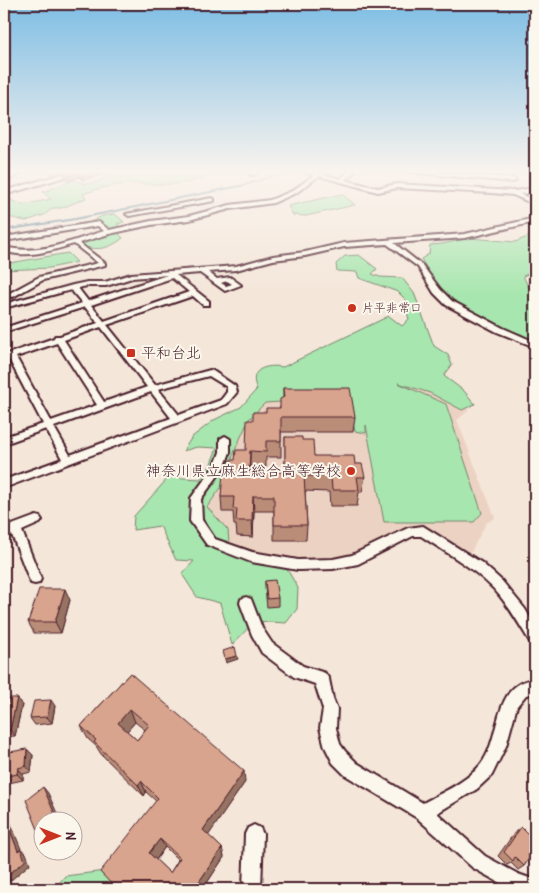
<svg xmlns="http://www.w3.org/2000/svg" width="539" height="893" viewBox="0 0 539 893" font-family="'Patrick Hand','Klee One',sans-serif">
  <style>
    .built { fill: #ecd2c2 }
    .green { fill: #a7e6ae; stroke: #78826c }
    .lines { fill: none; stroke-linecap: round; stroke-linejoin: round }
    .stream { stroke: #698696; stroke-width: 2 }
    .minor-casing { stroke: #4a1f2b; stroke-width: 4 }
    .major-casing { stroke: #4a1f2b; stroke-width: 4 }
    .minor { fill: #fbf7ec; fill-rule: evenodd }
    .major { fill: #fbf7ec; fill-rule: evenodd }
    .wall { fill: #ba8d79; stroke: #4a1f2b; fill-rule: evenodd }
    .shaded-wall { fill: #977363; stroke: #4a1f2b }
    .building { fill: #d8a48d; stroke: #4a1f2b; fill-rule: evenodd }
    .poi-dot { fill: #c8321e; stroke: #fbf7ec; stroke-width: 2 }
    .labels { text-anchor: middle; stroke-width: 4; stroke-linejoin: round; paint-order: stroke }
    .far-poi-label { font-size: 12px; fill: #4a1f2b; stroke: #fbf7ec; text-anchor: start }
    .poi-label { font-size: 15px; fill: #4a1f2b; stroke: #fbf7ec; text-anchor: start }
  </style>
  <rect width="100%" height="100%" fill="#f4e6d9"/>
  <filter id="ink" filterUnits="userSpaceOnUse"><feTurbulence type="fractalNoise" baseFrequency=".02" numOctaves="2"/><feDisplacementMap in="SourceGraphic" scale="10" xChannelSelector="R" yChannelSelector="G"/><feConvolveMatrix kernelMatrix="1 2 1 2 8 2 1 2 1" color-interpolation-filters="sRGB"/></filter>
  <g filter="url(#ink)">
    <path class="built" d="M377,369L453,399L469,410L457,420L495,518L486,523L471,552H468L425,527H406L351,558H279L246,553L222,540L203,521L206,498L217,485L234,457L243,406Z"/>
    <path class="green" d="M118,171H203L208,174C187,189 158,183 133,184C117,184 99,188 83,194L86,198L62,208H53L44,215L26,221L4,216V197L23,205L51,199L43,192L74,180L85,184L97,182Z
      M342,194L355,205L306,216L293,215L288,206Z
      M115,214L124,222L117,224L121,229L111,230L101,223L85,225L102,216Z
      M100,233H118L123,238C109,249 98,251 81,246L83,241Z
      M535,234V271L523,276L529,288L535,290V342L521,334L499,327L459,306L443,295L421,259L429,254L430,245L442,244L470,238L515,242Z
      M68,253L77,262L50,268L4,270V264Z
      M359,255L377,269L372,274L380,277L402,278L414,293L434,346L448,355L452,365L444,376L464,391L475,404L462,410L430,393L398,383L446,404L482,513L474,522H384L366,425V433L355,431L346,398L265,403L249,419L235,450L223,485L207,507L228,530L229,543L281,559L298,588L297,609L286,623L255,621L232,645L220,603L197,597L182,574L194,561L176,560L160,526L133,530L134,516L169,477L200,479L210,466L217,448L197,447L183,451L192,437L214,420L241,407L257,389C247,369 267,364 283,367L389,316L402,326L409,319L406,309L408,302L398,292L359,278L357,272L337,271L336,264L345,256Z
      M113,870L124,889H54L65,876Z"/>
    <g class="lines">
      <path class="stream" d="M4,230L75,219L245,185L287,171"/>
      <g class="minor-casing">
        <path id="minor" d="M18,171H25L4,182V179Z
          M253,171H259L254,175H250Z
          M302,171H312L340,179L349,171H355L345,180L378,188L397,184L514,191L535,188V192L520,194L535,201V203H531L513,195L492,193L397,188L378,192L319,176L296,193L273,203L230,209L189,220L151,225L109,234L79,243L105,263V265L43,280L13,297L6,295L39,277L98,263L74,244C51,251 27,259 4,251V247C39,256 70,241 104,231L98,226L4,241V237L99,222L109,230L151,221L189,216L230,205L270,200L292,191L314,175Z
          M398,171H425L513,178L516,180L513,182Z
          M212,198L214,199V201L129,216L126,214Z
          M535,218V222L465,238L394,243L422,265L440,289L452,301L503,328L535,342V347L497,332L446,305L434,293L418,267L387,244L344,247L305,256L273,260L236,270L208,272L217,279L230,277L241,285L225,291L200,273L176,275L209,301V305H203L193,296L107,325L155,385L210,370L213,371L235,386L237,392L227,404L4,488V480L62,459L46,429L4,444V437L43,424L9,359L4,360V355L54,338L55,336H60L98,323L85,307L4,332V328L82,303L71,290L4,308V304L73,285L87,282H105L131,274L236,266L273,256L305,252L344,243L465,234ZM167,275L88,301L78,288L87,286H106L132,278ZM172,278L189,292L104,321L91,305ZM227,281L232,284L226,286L221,283ZM101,327L147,387L104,402L64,340ZM57,343L97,405L51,421L16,357ZM209,376L227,387V392L221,400L179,415L158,389ZM151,392L171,418L70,455L54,427Z
          M225,436L230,439V452L225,466L201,499L202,520L215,539L252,552L298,560L333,559L352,555L408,528L423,526L482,563L502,581L525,609L535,626V644L530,642C519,624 508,604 493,588C472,567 446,552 421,536H413L358,564L333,569L298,570L251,562L207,545L190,521L191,498L215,465L220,452V439Z
          M36,516L40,517L42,520L40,523L22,531L41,579L39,583L35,584L31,583L29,579L12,535L4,538V528Z
          M246,597L251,599L262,628L272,643L303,666L325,673L329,679L333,699L337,709L336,728L340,744L345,751L357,763L423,803C443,792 467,782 481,764C502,737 492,683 535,679V693L526,695L517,706L506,746L492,775L477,789L437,813L485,856L518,874L535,880V889H511L473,868L417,818L345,775L333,763L325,747L320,728L323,709L315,684L294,677L262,653L252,635L240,603L241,599Z
          M254,825L260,828L263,834L261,889H243L245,834L248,828Z"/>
      </g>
      <g class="major-casing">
        <path id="major" d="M73,171H85L4,195V191Z"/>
      </g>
      <use href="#minor" class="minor"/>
      <use href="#major" class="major"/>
    </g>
    <path class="wall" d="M74,171H116L82,180L80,177L68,181L65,179L64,174Z
      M283,388L355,417L353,432H281V457H266V467H250V472H285V437L302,440L314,456L355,464L365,477L362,492H359L357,506H330L329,492L305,491L307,525L306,540H274V511H254L253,537L237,536L236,525H234L233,512H222L221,497L229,471L235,460L246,450L253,420L266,412L280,408L283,397Z
      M265,581L278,598V606L267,607L265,588Z
      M70,600L61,633H34L28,622Z
      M130,673L245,782L208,835L222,848L224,857L203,889H116L156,801L146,792L144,796L101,754L96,746L88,739L81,726ZM135,722L145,730L137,740L127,731ZM165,847L178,860L170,873L156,860Z
      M17,698L22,705L15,736L4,737V707L7,706Z
      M55,706L52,723L35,725L30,718Z
      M4,753L33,755L31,772L23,774V780L4,784Z
      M521,827L535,841V871L528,860L524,866L518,870L511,863L507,865L498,856L515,832Z"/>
    <path class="shaded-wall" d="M50,171H65L51,175Z
      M97,171H116L82,180V175Z
      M79,173L80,177L68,181L67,176Z
      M250,451V467L249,487V472Z
      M253,496L254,511L253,537L252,521Z
      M4,540L6,547L4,548L6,553L4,554Z
      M65,589L70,600L61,633L55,622Z
      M4,645L8,651L4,655Z
      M237,656L238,659L226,663L225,659Z
      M17,698L22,705L15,736L10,730Z
      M51,700L55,706L52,723L47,717Z
      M130,709L135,722L124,735L118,723Z
      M27,749L33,755L31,772L26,766Z
      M18,768L23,774V780L17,774Z
      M244,771L245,782L206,839L203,830Z
      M141,781L146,792L144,796L138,785Z
      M43,787L48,793L60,820H55Z
      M4,807L21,849L26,853L30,864L4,886V878L18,851L4,815Z
      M42,830V836L39,832Z
      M160,839L165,847L155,861L149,853Z
      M222,848L224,857L203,889H194Z
      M33,882L38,885L40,889H36Z"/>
    <path class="building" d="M74,171H97L82,175L79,173L67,176L64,174Z
      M283,388H350L355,417H281V441H266V452L250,451L249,472H285V437H302V440H313L314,456H354L355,464H362L365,477H357L359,490H332L331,476H304L307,525H274V496H253L252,521H236L237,509H233L234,497H221L223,471H229L230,460H235L236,450H246L247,420H253V412H266V408H280V399L284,397Z
      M275,580L278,598L267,599L265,581Z
      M39,589H65L55,622H28Z
      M235,647L237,656L225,659L223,651Z
      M130,673L244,771L203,830L222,848L194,889H116L100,872L158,798L141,781L138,785L94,742L96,740L81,726ZM130,709L149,725L137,740L118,723ZM160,839L180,858L170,873L149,853Z
      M10,698H17L10,730L4,731V707L7,706Z
      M51,700L47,717L30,718L34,701Z
      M27,749L26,766L18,768L17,774L4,777V753Z
      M43,787L57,819L55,820H42V830L39,832L26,800Z
      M4,815L18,851L21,849L25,861L4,878Z
      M521,827L535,841V858L532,854L524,866L515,857L513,861L504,852Z
      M33,882L36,889H23Z"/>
  </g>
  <linearGradient id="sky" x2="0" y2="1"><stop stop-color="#7dbde4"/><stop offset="0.58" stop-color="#faf4ee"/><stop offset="1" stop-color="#faf4ee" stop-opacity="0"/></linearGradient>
  <rect width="539" height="296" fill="url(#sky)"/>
  <g class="poi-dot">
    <circle cx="352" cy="308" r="5"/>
    <rect x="126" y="348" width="10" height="10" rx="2.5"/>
    <circle cx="351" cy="471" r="5"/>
  </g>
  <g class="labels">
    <g class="far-poi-label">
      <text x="362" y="312">片平非常口</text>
    </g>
    <g class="poi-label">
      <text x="141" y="358">平和台北</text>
      <text x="341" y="476" text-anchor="end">神奈川県立麻生総合高等学校</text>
    </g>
  </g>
  <rect width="539" height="893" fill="none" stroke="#fbf7ec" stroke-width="20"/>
  <rect x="10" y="10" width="519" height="873" fill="none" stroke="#4a1f2b" stroke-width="2" filter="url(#ink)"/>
  <g transform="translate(58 836) rotate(90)"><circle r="24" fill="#fbf7ec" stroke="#b4a19f"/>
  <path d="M0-4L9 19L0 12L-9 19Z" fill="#c8321e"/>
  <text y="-8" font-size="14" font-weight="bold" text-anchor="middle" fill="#4a1f2b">N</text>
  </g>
</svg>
